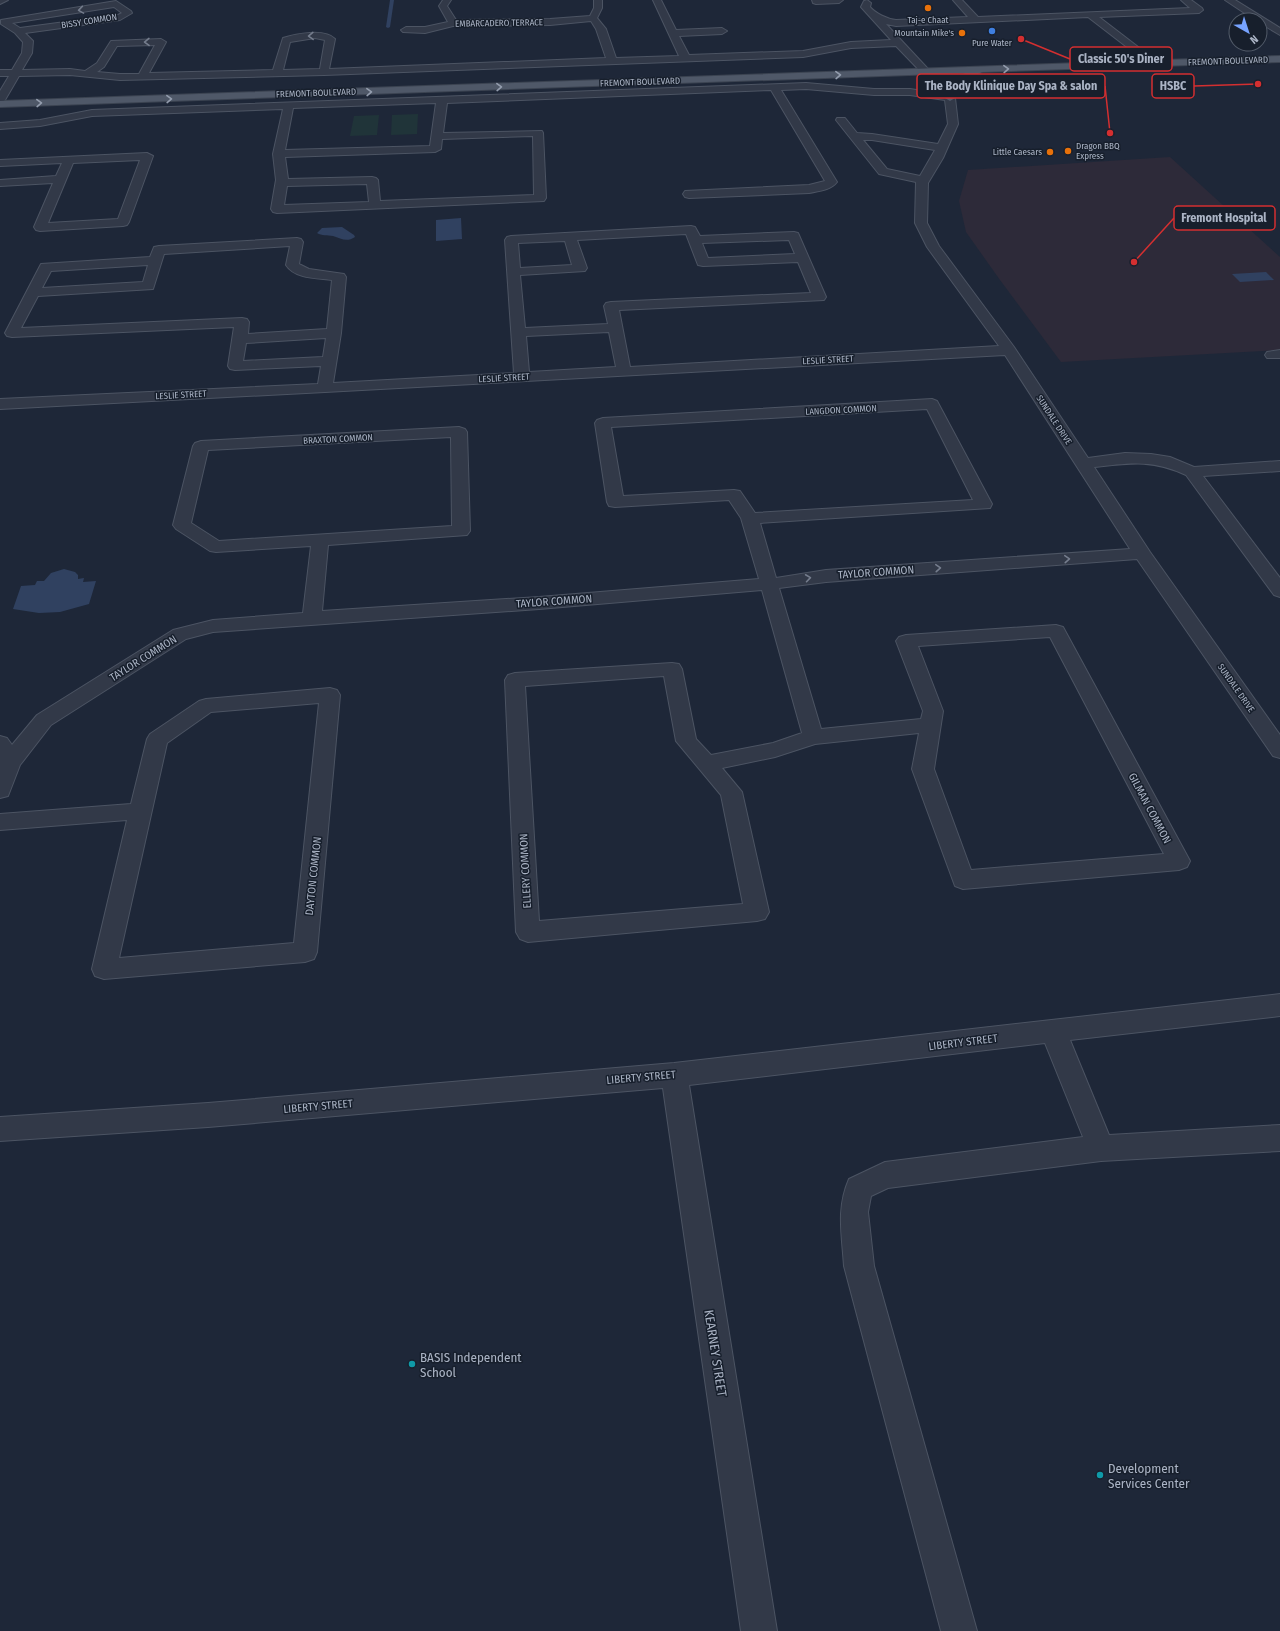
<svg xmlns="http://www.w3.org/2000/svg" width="1280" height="1631" viewBox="0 0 1280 1631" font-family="'Fira Sans Condensed',sans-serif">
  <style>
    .medical { fill: #2d2a39 }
    .green { fill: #203439 }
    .water { fill: #304160 }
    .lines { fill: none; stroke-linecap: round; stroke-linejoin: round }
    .stream { fill: #304160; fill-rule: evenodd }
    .minor-casing { stroke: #4c5463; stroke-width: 2 }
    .major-casing { stroke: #3b4351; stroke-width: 2 }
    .minor { fill: #323948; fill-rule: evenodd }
    .major { fill: #4f5868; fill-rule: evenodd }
    .oneway { stroke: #757d8d }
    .oneway2 { stroke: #949dae }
    .food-dot { fill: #e8710a; stroke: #171f2c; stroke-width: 1.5 }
    .shop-dot { fill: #3f7fe0; stroke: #171f2c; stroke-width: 1.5 }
    .culture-dot { fill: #0f9aa8; stroke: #171f2c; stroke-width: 1.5 }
    .labels { text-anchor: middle; stroke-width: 3; stroke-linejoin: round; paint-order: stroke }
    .far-poi-label { font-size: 9px; fill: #abb4c5; stroke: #171f2c }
    .far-street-label { font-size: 9px; fill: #abb4c5; stroke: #171f2c }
    .street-label { font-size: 11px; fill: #abb4c5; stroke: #171f2c }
    .near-street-label { font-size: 13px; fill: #abb4c5; stroke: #171f2c }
    .near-poi-label { font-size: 13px; fill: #abb4c5; stroke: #171f2c; text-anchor: start }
    .leader { fill: none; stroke: #d42f30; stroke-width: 1.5 }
    .callout-dot { fill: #d42f30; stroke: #171f2c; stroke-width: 1.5 }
    .callout { fill: #171f2c; stroke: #d42f30; stroke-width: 1.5 }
    .callout-label { font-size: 12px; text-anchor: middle; font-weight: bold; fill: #abb4c5 }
  </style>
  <rect width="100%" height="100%" fill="#1e2738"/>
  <path class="medical" d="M1170,157L1280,257V350L1061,362L1000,280L966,232L959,201L968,170Z"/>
  <path class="green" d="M418,114L417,134L391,135L392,115Z
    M379,115L377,135L350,136L354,116Z"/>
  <path class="water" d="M461,218L462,239L436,241V220Z
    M342,227L354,235L355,237C346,243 341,238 333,236C327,235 322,236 317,233L322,228Z
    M1266,272L1274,280L1240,282L1232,274Z
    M64,569L75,572L78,575V579L84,578L83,582L96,581L89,604L60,612L39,613L13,609L21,586L35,585L37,581H44L51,573Z"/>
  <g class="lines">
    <path class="stream" d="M390,0H394L390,27L388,28L386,27Z"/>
    <g class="minor-casing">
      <path id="minor" d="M0,0H8L0,4Z
        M443,0H451L447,6L456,20L550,19L590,16L594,8V0H602V8L597,18L606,29L616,58L679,56L653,0H661L676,30L722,28L727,31L722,34L679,36L689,55L803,51L851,42L891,40L861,7L864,1L867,0L871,3L870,7C875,13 887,19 896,20L968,17L953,0H962L978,17L1190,8L1181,0H1191L1202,8L1203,10L1199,13L1099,17L1142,50L1144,52L1142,54H1136L1088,17L896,26L886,24L929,70L935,72L955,98L958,124L943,158L928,183L927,223L939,246L1014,347L1088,458L1125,453L1151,454L1170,457L1194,467L1280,461V471L1203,476L1280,578V597L1274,595L1186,475C1152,459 1130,463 1094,467L1150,552L1280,735V758L1273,756L1137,559L826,582L779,588L821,729L921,719L923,711L896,641L899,637L906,635L1056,625L1063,627L1190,861L1187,867L1179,870L963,889L955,886L912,769L919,733L815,744L775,757L722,768L742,792L769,912L765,919L757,921L528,942L520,939L516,932L505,680L508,675L515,673L672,663L679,664L682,669L696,739L711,755L773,743L802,733L762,590L539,609L213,632L186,639L51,725L20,765L8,796L0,798V736L7,738L12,745L37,715L173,630L213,620L303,613L311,546L216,552L210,551L176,529L173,525L193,446L195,443L201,441L459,427L465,429L467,432L470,531L467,535L328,545L322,611L539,597L759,579L741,518L729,500L615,507L609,506L607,502L595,423L597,420L603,418L932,399L937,401L992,504L990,508L760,523L776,578L826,570L1130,549L1005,355L325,392L0,409V399L318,384L321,366L235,370L230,369L228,366L234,327L12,337L7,336L5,333L41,264L150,257L154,247L159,246L297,238L301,239L303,242L299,264L309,269L344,274L346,277L341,333L333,383L514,373L505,240L507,237L511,236L691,226L695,227L700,236L794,232L798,233L826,297L824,300L619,310L630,367L999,346L927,247L915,223L916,182L879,174L836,120L837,118H845L857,133L872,134L938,144L948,124L945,100L910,95H874L806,89L781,90L837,182C831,190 819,191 809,193L689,198L685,197L683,194L685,191L809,185L825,181L771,90L447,103L443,133L542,131L543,133L546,198L544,201L277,213L273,212L271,209L276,180L273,154L283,109L92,116L40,126L0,129V123L40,120L92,110L806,83L874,89H910L942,94L929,76L923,74L896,46L851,48L803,57L324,75L120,80L70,75L19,76L5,100L0,103V91L9,76H0V70H12L22,53L23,42L15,33L1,24V20L116,1L131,11L132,13L120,20L25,33L33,41L32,53L22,70L70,69L85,71L97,63L111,41L161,39L166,42L149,73L273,70L283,38C295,34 325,28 335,39L329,69L606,58L596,29L591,21L550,25L453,26L425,33L403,32L401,30L406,27H425L448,22L439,6ZM114,7L122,13L118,15L20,28L12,23ZM315,38L325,40L320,69L283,70L290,42ZM155,45L139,74H120L97,72L104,67L117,46ZM436,103L430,146L285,150L293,108ZM533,136L534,195L380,201L378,180L376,178L372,177L288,179L285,157L435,152L441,149L442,139ZM863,140H872L935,150L920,176L887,169ZM367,184L369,202L284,205L287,186ZM686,234L698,265L703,266L798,262L811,293L611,302L606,303L604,306L608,324L525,328L520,275L585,271L587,268L577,240ZM789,240L795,254L708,258L702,243ZM565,241L572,265L520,268L518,243ZM290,246L286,265C295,279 317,278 332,280L327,329L248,334L249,322L247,319L242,318L21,328L38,296L153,289L164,254ZM148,265L143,282L42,288L51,271ZM609,332L616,367L529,372L526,336ZM326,338L323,357L243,361L246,343ZM927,409L973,500L755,513L740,491L734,490L623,496L611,427ZM451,437L452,526L219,541L191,523L208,450ZM1050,637L1164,854L971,870L934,769L943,711L918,646ZM664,676L676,741L721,795L743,904L539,921L525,686Z
        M812,0H843L839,3L816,4L813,3Z
        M1225,0H1235L1280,28V35L1260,23V20H1255Z
        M147,153L153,156L129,222L127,225L123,226L40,231L36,230L34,227L53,183L0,186V180L56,176L62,163L0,166V160ZM140,160L118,219L48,223L73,163Z
        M1280,350V358H1267L1265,355L1267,352Z
        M330,688L337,690L340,695L317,952L314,959L305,962L104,979L95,976L92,969L127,820L0,830V814L131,804L147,739L150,734L199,701L206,699ZM319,703L294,943L119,958L167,743L211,712Z
        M1280,994V1016L1070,1040L1109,1135L1280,1125V1151L1101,1161L888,1188L871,1196L868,1212L874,1266L977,1631H941L844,1266C842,1234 836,1209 849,1179L885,1162L1083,1137L1045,1043L689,1085L777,1631H741L663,1088L208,1127L0,1141V1117L208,1103L674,1063Z"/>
    </g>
    <g class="major-casing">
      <path id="major" d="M1280,56V62L982,72L962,82L955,98L950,101L945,98L954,78L965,73L0,107V101Z"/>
    </g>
    <use href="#minor" class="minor"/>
    <use href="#major" class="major"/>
  </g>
  <defs><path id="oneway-chevron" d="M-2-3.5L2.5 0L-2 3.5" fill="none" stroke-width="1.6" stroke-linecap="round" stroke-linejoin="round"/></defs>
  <g class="oneway">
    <use href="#oneway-chevron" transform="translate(81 10) rotate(171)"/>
    <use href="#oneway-chevron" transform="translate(311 36) rotate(178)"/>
    <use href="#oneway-chevron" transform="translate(147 42) rotate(179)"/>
    <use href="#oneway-chevron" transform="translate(1067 559) rotate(-4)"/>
    <use href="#oneway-chevron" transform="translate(938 568) rotate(-4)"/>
    <use href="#oneway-chevron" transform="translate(808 578) rotate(-8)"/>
  </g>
  <g class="oneway2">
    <use href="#oneway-chevron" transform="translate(1006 69) rotate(-2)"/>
    <use href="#oneway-chevron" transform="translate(838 75) rotate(-2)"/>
    <use href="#oneway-chevron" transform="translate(499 87) rotate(-2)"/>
    <use href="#oneway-chevron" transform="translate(369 92) rotate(-2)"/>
    <use href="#oneway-chevron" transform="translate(169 99) rotate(-2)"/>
    <use href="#oneway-chevron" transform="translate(39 103) rotate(-2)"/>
  </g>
  <g class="food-dot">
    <circle cx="928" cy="8" r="4"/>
    <circle cx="962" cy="33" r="4"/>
    <circle cx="1068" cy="151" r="4"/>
    <circle cx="1050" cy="152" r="4"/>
  </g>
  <circle class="shop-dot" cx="992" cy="31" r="4"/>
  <g class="culture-dot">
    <circle cx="412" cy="1364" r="4"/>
    <circle cx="1100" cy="1475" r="4"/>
  </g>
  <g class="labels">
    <g class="far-poi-label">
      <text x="928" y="23">Taj-e Chaat</text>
      <text x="954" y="36" text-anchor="end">Mountain Mike's</text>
      <text x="992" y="46">Pure Water</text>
      <text x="1076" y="149" text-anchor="start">Dragon BBQ<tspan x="1076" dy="10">Express</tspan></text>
      <text x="1042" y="155" text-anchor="end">Little Caesars</text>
    </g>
    <g class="far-street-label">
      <text transform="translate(89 21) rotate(-9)" y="3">BISSY COMMON</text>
      <text transform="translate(499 23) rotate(-1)" y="3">EMBARCADERO TERRACE</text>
      <text transform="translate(1228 61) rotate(-2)" y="3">FREMONT BOULEVARD</text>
      <text transform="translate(640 82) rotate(-2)" y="3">FREMONT BOULEVARD</text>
      <text transform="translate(316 93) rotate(-2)" y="3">FREMONT BOULEVARD</text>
      <text transform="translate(828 360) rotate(-3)" y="3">LESLIE STREET</text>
      <text transform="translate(504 378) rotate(-3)" y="3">LESLIE STREET</text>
      <text transform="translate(181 395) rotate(-3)" y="3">LESLIE STREET</text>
      <text transform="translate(841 410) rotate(-3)" y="3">LANGDON COMMON</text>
      <text transform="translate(1054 420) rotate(57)" y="3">SUNDALE DRIVE</text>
      <text transform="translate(338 439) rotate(-3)" y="3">BRAXTON COMMON</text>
      <text transform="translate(1236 688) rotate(55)" y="3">SUNDALE DRIVE</text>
    </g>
    <g class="street-label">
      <text transform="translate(876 572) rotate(-4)" y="4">TAYLOR COMMON</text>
      <text transform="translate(554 601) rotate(-4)" y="4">TAYLOR COMMON</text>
      <text transform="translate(143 658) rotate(-32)" y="4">TAYLOR COMMON</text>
      <text transform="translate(1150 808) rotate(62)" y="4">GILMAN COMMON</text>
      <text transform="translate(525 871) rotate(-93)" y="4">ELLERY COMMON</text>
      <text transform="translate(313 876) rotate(-84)" y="4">DAYTON COMMON</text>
      <text transform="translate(963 1042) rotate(-7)" y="4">LIBERTY STREET</text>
      <text transform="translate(641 1077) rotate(-5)" y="4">LIBERTY STREET</text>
      <text transform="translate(318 1106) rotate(-5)" y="4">LIBERTY STREET</text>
    </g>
    <g class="near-street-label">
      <text transform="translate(716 1353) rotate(81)" y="5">KEARNEY STREET</text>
    </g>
    <g class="near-poi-label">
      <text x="420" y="1362">BASIS Independent<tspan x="420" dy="15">School</tspan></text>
      <text x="1108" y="1473">Development<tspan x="1108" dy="15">Services Center</tspan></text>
    </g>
  </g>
  <path class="leader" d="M1021 39L1070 59M1110 133L1105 86M1258 84L1194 86M1134 262L1174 218"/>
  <g class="callout-dot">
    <circle cx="1021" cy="39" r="4"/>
    <circle cx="1110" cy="133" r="4"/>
    <circle cx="1258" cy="84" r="4"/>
    <circle cx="1134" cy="262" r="4"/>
  </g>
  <g class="callout">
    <rect x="1070" y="47" width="102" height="24" rx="4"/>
    <rect x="917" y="74" width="188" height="24" rx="4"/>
    <rect x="1152" y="74" width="42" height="24" rx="4"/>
    <rect x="1174" y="206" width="101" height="24" rx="4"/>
  </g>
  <g class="callout-label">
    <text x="1121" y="63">Classic 50's Diner</text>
    <text x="1011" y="90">The Body Klinique Day Spa &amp; salon</text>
    <text x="1173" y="90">HSBC</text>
    <text x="1224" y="222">Fremont Hospital</text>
  </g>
  <g transform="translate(1248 32) rotate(141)"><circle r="19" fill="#171f2c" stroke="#525b69"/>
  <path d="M0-3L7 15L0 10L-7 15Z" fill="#77a3ff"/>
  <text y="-6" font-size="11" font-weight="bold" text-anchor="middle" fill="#abb4c5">N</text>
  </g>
</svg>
